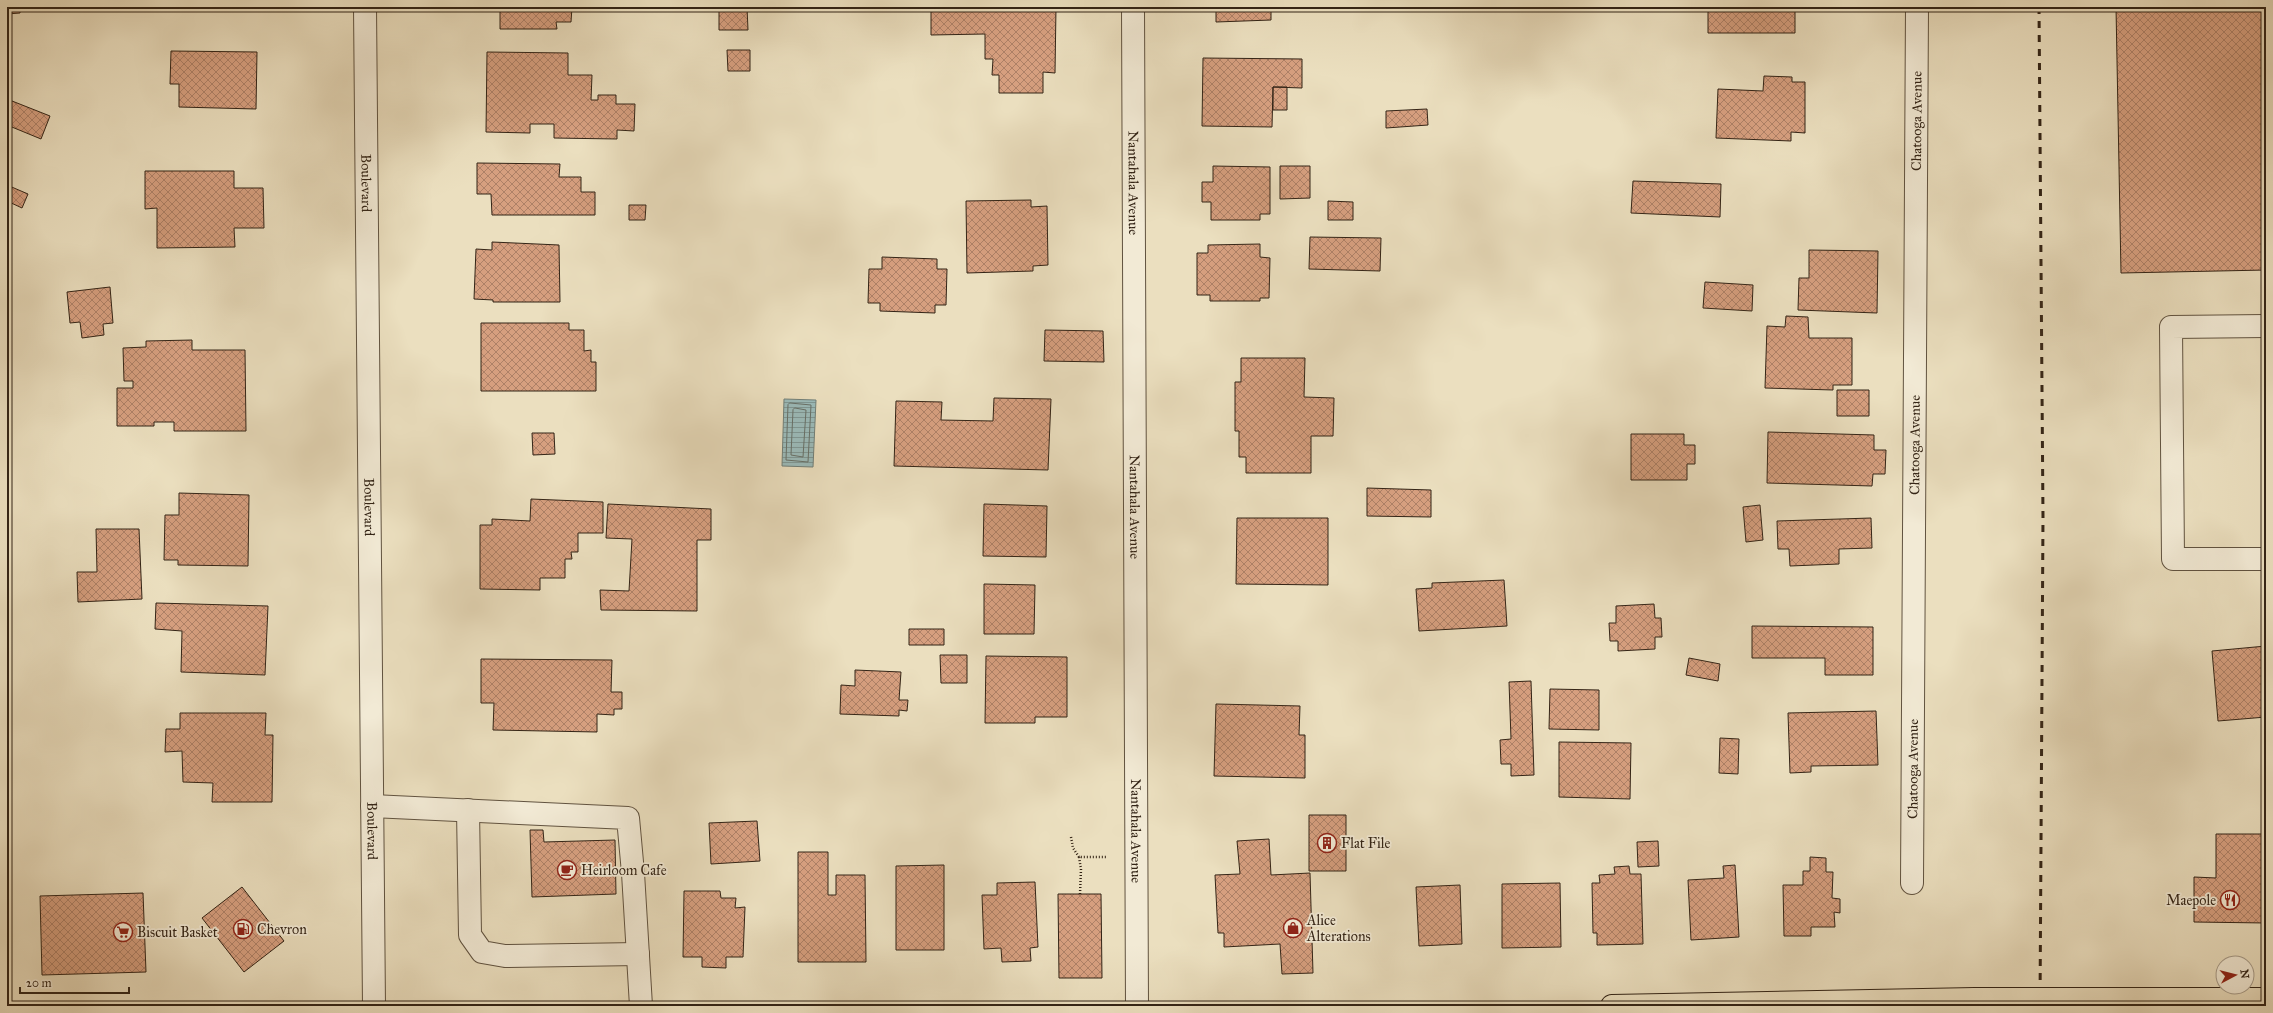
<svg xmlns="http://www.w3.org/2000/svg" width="2273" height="1013" viewBox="0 0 2273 1013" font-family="'IM FELL Great Primer',serif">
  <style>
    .water { fill: url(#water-rules); stroke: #717f78 }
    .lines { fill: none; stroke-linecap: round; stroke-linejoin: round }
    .shore { stroke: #677068; stroke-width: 1 }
    .building { fill: url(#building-cross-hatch); stroke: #332416 }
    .minor-casing { stroke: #615340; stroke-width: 24 }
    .major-casing { stroke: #332416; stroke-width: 24 }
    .path { stroke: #332416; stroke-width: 2.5; stroke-dasharray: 1 2; stroke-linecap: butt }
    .minor { stroke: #f2ead5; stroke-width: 22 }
    .major { stroke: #ebdfbf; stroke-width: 22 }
    .rail { stroke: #332416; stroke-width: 3; stroke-dasharray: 7 7; stroke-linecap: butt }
    .major-bridge-casing { stroke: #332416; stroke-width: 24; stroke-linecap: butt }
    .major-bridge { stroke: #ebdfbf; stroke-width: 22 }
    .labels { text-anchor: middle; stroke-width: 3.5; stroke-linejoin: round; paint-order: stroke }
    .street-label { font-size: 14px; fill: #332416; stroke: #f2ead5 }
    .poi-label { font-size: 14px; fill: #332416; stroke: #f2ead5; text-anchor: start }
  </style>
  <defs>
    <pattern id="water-rules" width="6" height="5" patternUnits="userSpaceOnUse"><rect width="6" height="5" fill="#9bbbba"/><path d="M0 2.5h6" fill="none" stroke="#7f9896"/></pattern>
    <pattern id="building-cross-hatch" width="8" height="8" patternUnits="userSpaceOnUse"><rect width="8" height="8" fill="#d69f7f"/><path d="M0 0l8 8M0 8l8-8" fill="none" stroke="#ae8167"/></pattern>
  </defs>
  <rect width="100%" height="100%" fill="#ebdfbf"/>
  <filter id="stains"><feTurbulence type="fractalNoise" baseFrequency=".005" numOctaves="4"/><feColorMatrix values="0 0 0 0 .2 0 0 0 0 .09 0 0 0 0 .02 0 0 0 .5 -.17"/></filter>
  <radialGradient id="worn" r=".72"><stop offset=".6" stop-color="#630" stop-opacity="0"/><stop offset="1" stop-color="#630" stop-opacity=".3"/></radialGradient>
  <path class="water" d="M784,399L816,400L813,467L782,466Z"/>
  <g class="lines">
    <path class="shore" d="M790,403L811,405L808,462L786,460L788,405Z
      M795,408L806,410L803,457L791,455L793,410Z"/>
  </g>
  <path class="building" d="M7,7H20V13L7,14Z
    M485,7H587H572L571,22H556L557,29H500V8Z
    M719,7H747L748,30H719Z
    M931,7H1056L1055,73L1043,72V93H999V75H992L993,59H985V34L931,35Z
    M1216,7H1271V20L1216,22Z
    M1708,7H1795V33H1708Z
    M2116,7H2266V270L2121,273Z
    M727,50H750V71H728Z
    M171,51L257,52L256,109L179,107V84H170Z
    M487,52L568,53V75H592L591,100H598V95H616V104H635L634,131L617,130V139L554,138V124H530V133L486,132Z
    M1203,58L1302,59V88L1273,87L1272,127L1202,126Z
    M1764,76L1792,77V82H1805V133L1791,132V141L1716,138L1718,89L1763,91Z
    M1273,87H1287V110H1273Z
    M7,99L50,116L41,139L7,125Z
    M1427,109L1428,125L1386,128V111Z
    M477,163L560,164L559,177H581V192H595V215H492L491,194H477Z
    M1213,166L1270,167V214H1260V220H1211V202H1202V182H1213Z
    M1280,166H1310V198L1280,199Z
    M145,171H234V188H263L264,228H234L235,247L157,248V208L145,209Z
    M1633,181L1721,184L1720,217L1631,213Z
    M7,185L28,194L22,208L7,201Z
    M1031,200V207L1047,206L1048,265L1033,266V271L967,273L966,201Z
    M1328,201L1353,202V220H1328Z
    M629,205H646L645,220H629Z
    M1310,237L1381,238L1380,271L1309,269Z
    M492,242L559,245L560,302H493V300L474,299L476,249L492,250Z
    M1260,244V257L1270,258L1269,298H1260V301H1210V295H1197V253H1208V245Z
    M1809,250L1878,251L1877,313L1798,310L1799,278H1809Z
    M882,257L937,259V269H947L946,305H935V313L880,311V303H868L869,269H882Z
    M1705,282L1753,285L1752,311L1703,308Z
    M110,287L113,323L103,324L104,335L82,338L80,322L70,323L67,292Z
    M1786,316L1808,317L1809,338H1852V385H1833V390L1765,388L1767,326L1785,327Z
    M481,323H569V330H584V351L591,350V362H596V391H481Z
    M1045,330L1103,331L1104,362L1044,361Z
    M192,340V350H245L246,431H174V422H154V426H117V388H133V381H124L123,348L146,347V341Z
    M1241,358H1305L1304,397L1334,398L1333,436H1311V473H1246V457H1239V431H1235V382H1241Z
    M1837,390H1869V416H1837Z
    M994,398L1051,399L1048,470L894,466L896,401L942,402L941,420L993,421Z
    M1768,432L1874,435V450H1886L1885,474H1873L1872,486L1767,483Z
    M532,433H554L555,454L533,455Z
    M1631,434H1684V445H1695V464H1687V480H1631Z
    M1367,488L1431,490V517L1367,516Z
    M179,493L249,495L248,566L178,565V560H164L165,515H179Z
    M531,499L603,502V533H578V552H571L572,559H565V578H540V590L480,589V525H492V519L530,521Z
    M608,504L711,509V540H697V611L601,610L600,590L629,591L632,539L606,538Z
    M984,504L1047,506L1046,557L983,556Z
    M1760,505L1763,540L1746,542L1743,507Z
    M1237,518H1328V585L1236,584Z
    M1871,518L1872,548L1839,549V564L1790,566L1789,549H1778L1777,521Z
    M96,529H139L142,599L78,602L77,572H97Z
    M1504,580L1507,626L1419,631L1416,589L1432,588V583Z
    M984,584L1035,585L1034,634H984Z
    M156,603L268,606L265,675L181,672L182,631L155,629Z
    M1654,604L1655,618H1661L1662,637H1655V649L1618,651V641H1610L1609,623H1616V606Z
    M1752,626L1873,627V675H1825V658H1752Z
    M909,629H944V645H909Z
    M2266,646V717L2218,721L2212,651Z
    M940,655H967V683H941Z
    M986,656L1067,657V717H1035V723H985Z
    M1689,658L1720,664L1718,681L1686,675Z
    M481,659L612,660L611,692H622V709H614V715L597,714V732L493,730L494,703H481Z
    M855,670L901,672L899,700H908L907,711L899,710V716L840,714L841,685L855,686Z
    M1531,681L1534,775L1511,776V764H1501L1500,740L1511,739L1509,682Z
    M1550,689L1599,690V730L1549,729Z
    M1216,704L1300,706L1299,735H1305V778L1214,776Z
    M1876,711L1878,765L1811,766V772L1790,773L1788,713Z
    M180,713H266L265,735H273L272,802H212L213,783L183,782L182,751L165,752L166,729H180Z
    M1720,738L1739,739L1738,774L1719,773Z
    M1559,742L1631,743L1630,799L1559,797Z
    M1309,815H1346V871H1309Z
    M757,821L760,861L711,864L709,823Z
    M530,830H543L544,842L615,840L616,894L532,897Z
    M2216,834H2266V923L2194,922V877L2216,878Z
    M1269,839L1271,875L1310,873L1313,973L1282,974L1280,944L1224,947V933H1218L1215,875L1240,874L1237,841Z
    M1658,841L1659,866L1638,867L1637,842Z
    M798,852H828V895H836V875H865L866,962H798Z
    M1810,857L1826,858V872H1833L1832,898L1840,899V913L1834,912L1835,927H1811V936H1784L1783,885H1803V871H1810Z
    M944,865V950H896V866Z
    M1735,865L1739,937L1691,940L1688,880L1724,878L1723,866Z
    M1629,866L1630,874H1641L1643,944L1597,945V933H1593L1592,883H1600L1599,875L1615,874L1614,867Z
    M1035,882L1038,947L1030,948L1031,961L1002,962L1001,948L984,949L982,895H997V883Z
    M1560,883L1561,947L1502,948V884Z
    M1460,885L1462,944L1419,946L1416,887Z
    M242,887L284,941L244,972L202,918Z
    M684,891H720L721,898H736L735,908L745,907L743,957H726V968L702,967V957H683Z
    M143,893L146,972L42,975L40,896Z
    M1058,894H1101L1102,978H1059Z"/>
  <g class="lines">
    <g class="minor-casing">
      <g id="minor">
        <path id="s1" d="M365,7L374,1006"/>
        <path id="s2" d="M1133,7L1137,1006"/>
        <path d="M2266,326L2171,327L2173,559H2266"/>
        <path d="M372,806L628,818L633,873L641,1006"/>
        <path d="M468,810L470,935L482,952L505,956L638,954"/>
        <path id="s3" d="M1912,883L1917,7"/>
      </g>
    </g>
    <g class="major-casing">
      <path id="major" d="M2102,999H2266
        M1612,1006L1975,999"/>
    </g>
    <path class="path" d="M1071,837L1073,848L1079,857
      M1080,894L1081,869L1079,857H1106"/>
    <use href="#minor" class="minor"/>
    <use href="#major" class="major"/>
    <path class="rail" d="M2039,7L2043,517L2040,1006"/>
    <g class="major-bridge-casing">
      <path id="major-bridge" d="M1975,999H2102"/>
    </g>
    <use href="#major-bridge" class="major-bridge"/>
  </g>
  <defs>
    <g id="building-ring" transform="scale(1)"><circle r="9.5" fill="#f2ead5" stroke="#8f2418" stroke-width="1.5"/><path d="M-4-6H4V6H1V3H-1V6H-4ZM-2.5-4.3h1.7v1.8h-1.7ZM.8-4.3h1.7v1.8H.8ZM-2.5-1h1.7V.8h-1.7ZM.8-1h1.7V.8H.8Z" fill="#8f2418"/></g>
    <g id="cafe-ring" transform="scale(1)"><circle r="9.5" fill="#f2ead5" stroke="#8f2418" stroke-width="1.5"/><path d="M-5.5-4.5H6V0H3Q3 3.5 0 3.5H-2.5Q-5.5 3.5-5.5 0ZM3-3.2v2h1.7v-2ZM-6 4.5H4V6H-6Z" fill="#8f2418"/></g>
    <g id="restaurant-ring" transform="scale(1)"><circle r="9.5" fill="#f2ead5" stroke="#8f2418" stroke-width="1.5"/><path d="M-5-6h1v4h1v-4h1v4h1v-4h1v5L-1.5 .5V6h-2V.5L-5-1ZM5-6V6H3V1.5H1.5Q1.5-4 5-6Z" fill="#8f2418"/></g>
    <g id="shop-ring" transform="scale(1)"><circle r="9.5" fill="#f2ead5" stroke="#8f2418" stroke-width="1.5"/><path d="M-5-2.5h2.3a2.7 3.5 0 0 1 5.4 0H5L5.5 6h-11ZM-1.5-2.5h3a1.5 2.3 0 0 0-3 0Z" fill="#8f2418"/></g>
    <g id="fuel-ring" transform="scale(1)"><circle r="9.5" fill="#f2ead5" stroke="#8f2418" stroke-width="1.5"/><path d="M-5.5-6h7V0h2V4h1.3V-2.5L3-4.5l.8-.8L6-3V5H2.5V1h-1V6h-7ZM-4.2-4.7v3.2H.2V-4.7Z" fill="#8f2418"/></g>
    <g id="supermarket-ring" transform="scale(1)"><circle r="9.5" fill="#f2ead5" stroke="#8f2418" stroke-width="1.5"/><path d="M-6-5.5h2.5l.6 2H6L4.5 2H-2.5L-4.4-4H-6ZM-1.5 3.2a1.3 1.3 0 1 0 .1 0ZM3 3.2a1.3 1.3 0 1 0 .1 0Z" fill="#8f2418"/></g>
  </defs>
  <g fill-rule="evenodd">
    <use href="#building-ring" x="1327" y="843"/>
    <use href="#cafe-ring" x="567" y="870"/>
    <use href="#restaurant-ring" x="2230" y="900"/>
    <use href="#shop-ring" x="1293" y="928"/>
    <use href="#fuel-ring" x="243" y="929"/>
    <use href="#supermarket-ring" x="123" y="932"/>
  </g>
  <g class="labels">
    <g class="street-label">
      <text dy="5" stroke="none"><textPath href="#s3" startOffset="762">Chatooga Avenue</textPath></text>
      <text dy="5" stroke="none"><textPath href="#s1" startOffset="176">Boulevard</textPath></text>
      <text dy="5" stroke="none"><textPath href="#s2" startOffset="176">Nantahala Avenue</textPath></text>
      <text dy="5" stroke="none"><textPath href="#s3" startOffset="438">Chatooga Avenue</textPath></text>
      <text dy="5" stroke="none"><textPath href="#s1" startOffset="500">Boulevard</textPath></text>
      <text dy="5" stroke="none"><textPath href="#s2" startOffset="500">Nantahala Avenue</textPath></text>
      <text dy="5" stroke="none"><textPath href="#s3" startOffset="114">Chatooga Avenue</textPath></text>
      <text dy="5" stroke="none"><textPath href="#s1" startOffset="824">Boulevard</textPath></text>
      <text dy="5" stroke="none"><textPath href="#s2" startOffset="824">Nantahala Avenue</textPath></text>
    </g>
    <g class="poi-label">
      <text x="1341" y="848">Flat File</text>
      <text x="581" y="875">Heirloom Cafe</text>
      <text x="2216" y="905" text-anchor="end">Maepole</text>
      <text x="1307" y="925">Alice<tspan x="1307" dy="16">Alterations</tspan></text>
      <text x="257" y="934">Chevron</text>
      <text x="137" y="937">Biscuit Basket</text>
    </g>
  </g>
  <rect width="2273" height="1013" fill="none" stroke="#ebdfbf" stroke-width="24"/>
  <rect x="8" y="8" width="2257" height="997" fill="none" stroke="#332416" stroke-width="2"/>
  <rect x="12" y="12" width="2249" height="989" fill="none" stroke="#332416"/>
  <g transform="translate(2235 975) rotate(83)"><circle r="19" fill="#f2ead5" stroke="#a69b89"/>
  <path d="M0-3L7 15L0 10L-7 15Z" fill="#8f2418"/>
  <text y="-6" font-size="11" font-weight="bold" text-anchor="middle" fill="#332416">N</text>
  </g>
  <path d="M20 987v6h109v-6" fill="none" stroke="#332416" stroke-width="2"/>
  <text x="26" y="987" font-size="12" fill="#332416" stroke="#f2ead5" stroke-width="3" paint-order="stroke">20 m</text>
  <rect width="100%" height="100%" filter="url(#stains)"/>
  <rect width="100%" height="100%" fill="url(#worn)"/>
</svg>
